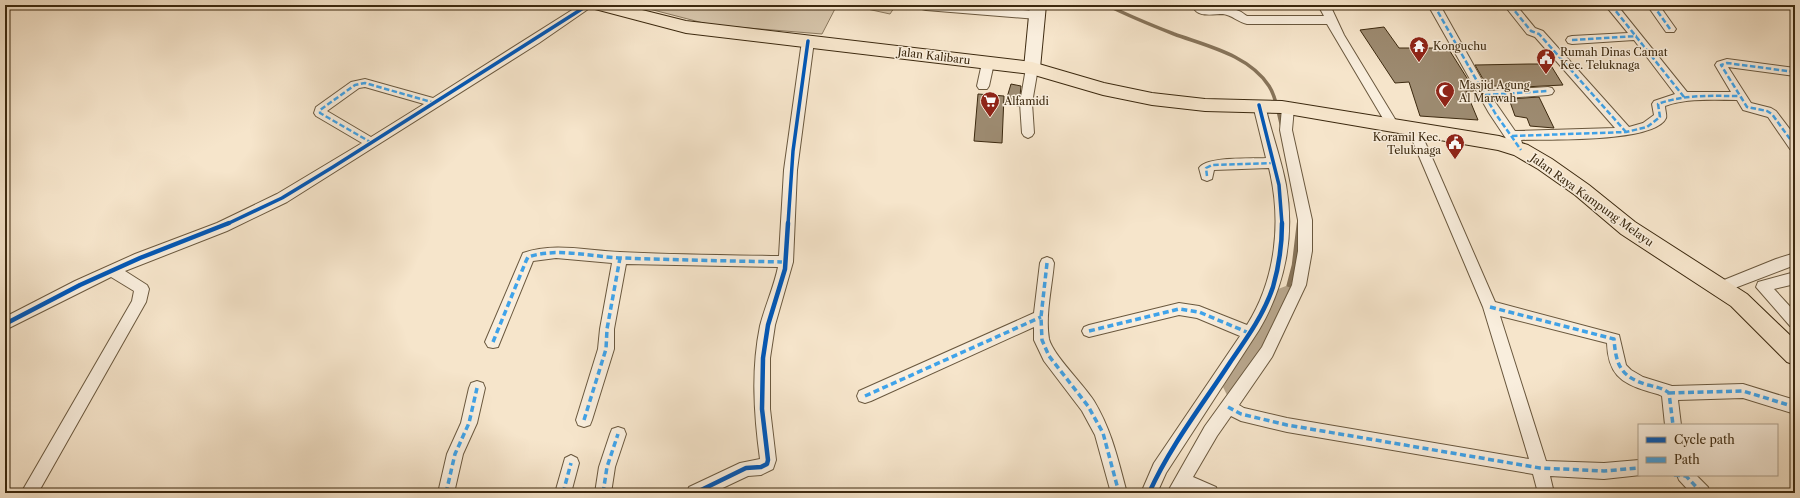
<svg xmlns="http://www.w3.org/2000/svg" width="1800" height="498" viewBox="0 0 1800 498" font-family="'Libre Caslon Text',serif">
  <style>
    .green { fill: #d6c5ab; stroke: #89775d }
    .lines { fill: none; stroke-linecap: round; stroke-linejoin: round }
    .stream-far1 { stroke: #867359; stroke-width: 3.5 }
    .stream { stroke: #867359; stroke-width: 4.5 }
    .river { fill: #b7a58b; fill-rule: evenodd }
    .building { fill: #9d8b71; stroke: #3c290f }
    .street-casing { stroke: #6a583e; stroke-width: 2 }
    .secondary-casing { stroke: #3c290f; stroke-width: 2 }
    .primary-casing { stroke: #3c290f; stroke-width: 2 }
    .street { fill: #f9eedd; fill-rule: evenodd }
    .secondary { fill: #f9eedd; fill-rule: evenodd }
    .primary { fill: #f6e5cb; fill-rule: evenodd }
    .quiet-far1 { stroke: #3fa3ea; stroke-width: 2.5; stroke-dasharray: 5.5 2.5; stroke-linecap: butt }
    .quiet { stroke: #3fa3ea; stroke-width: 3.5; stroke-dasharray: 6 3.5; stroke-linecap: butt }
    .cycleway-far1-casing { stroke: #f9eedd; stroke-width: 5.5 }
    .cycleway-casing { stroke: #f9eedd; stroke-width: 7 }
    .cycleway-far1 { stroke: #0057b8; stroke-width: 3.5 }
    .cycleway { stroke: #0057b8; stroke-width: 4.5 }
    .labels { text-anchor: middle; stroke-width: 3; stroke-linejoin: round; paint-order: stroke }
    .poi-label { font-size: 11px; fill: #3c290f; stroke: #f9eedd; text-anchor: start }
    .street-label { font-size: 11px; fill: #3c290f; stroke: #f9eedd }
  </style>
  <rect width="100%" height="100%" fill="#f6e5cb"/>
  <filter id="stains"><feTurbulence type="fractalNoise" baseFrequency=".005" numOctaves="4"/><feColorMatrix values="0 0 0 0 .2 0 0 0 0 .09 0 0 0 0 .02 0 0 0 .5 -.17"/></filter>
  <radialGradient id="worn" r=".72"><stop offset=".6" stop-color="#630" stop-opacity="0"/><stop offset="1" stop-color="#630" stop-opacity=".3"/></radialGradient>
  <path class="green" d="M634,5H837L822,34L711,25Z
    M849,5H896L890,14Z"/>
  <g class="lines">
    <path class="stream-far1" d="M1107,5C1129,16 1151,25 1174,34C1207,46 1249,55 1269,86C1277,98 1278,114 1282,127"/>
    <path class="stream" d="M1286,296L1294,265L1299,223"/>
    <path class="river" d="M1286,286L1294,289L1298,296L1257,377L1245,395L1236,398L1227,395L1223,387L1239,361L1278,289Z"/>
  </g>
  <path class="building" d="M1384,27L1399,48H1448L1472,86L1474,91H1466L1478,120L1420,116L1409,82L1395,83L1360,30Z
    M1529,64H1550L1563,85L1504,88L1503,86H1487L1475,65Z
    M1011,84L1021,86L1019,106L1005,104Z
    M978,94L1004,96L1002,143L974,141Z
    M1539,97L1554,128L1530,126L1527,118L1515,116L1509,99Z"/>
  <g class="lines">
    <g class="street-casing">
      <path id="street" d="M580,5H594L539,43L287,202L227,231L125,271L147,285L149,289L146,302L38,493H21L132,301L134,291L111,277L5,330V317L75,281L135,254L217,223L277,194L362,143L316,116L314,113L316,107L351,82L365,79L433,98ZM365,87L424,104L371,137L327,111L359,88Z
        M921,5H958L1037,11L1041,12L1043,15L1041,18L1037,19L926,10L922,9Z
        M1318,5H1330L1344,35L1398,124L1396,127L1392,128L1388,127L1327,24H1247C1238,22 1232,15 1223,14C1215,14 1200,17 1195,10C1200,3 1232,7 1239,11C1242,12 1245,15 1247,16H1324Z
        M1428,5H1440L1488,91L1548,87L1552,88L1554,91L1552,94L1548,95L1493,99L1515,131L1615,128L1535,37L1527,34L1504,5H1516L1535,28L1543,31L1629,127L1643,123L1654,115L1652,104L1654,101L1675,94L1634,40L1572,44L1568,43L1566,40L1568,37L1572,36L1628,33L1605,5H1617L1687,92H1731L1715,65L1717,62L1727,59L1795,68V76L1728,67L1751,103L1771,108L1776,111L1795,136V151L1790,149L1768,117L1743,110L1737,100C1713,100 1687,98 1665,106C1665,110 1667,115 1666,118C1655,143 1547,139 1521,140L1522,143L1521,146L1516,148L1511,146L1489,113Z
        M1647,5H1659L1676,29L1674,32H1666Z
        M808,37L812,38L814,41L797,170L793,262L775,325L770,358V409L776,460L773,469L761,475L748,476L712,493H687L689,487L740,463L760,459C754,415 751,370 760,326C765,306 774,287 778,267L626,264L614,329V349L592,420L590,425L584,427L578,425L576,420L598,349L600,329L612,263L556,258L533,261L498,347L493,348L488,347L485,342L523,253C555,242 587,251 620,252C673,255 726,255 779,256L784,170L802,41L804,38Z
        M988,59L992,60L994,63L989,86L987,89H979L977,86L982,63L984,60Z
        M1032,64L1036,65L1038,68L1032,103L1034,133L1032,136L1028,138L1024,136L1022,133L1020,103L1026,68L1028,65Z
        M1259,101L1263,102L1265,105C1271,132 1281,158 1286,185C1295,236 1285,286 1259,330L1166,473L1157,493H1141L1154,463L1240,336L1197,318L1179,315L1089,337L1084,335L1082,331L1084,327L1089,325L1179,303L1199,306L1247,325C1276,279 1282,221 1269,168L1214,170L1212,179L1207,181L1202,179L1199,168C1206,156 1252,159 1266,158L1253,105L1255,102Z
        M1288,104L1292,105L1294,108L1292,130L1312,220V251L1306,285L1272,357L1239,405L1244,408L1287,418L1529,459L1483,307L1413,142L1412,129L1414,126L1418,124L1422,126L1425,142L1434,162L1495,302L1619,335L1626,365L1631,370L1643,377L1672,386L1743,384L1795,400V414L1743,398L1678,400L1681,425H1665L1662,396C1657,393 1652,393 1647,391C1620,383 1608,373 1607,343L1500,316L1546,461L1604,463L1639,460V475H1641L1604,479L1550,476L1554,493H1538L1533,474L1287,432L1241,421L1231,416L1217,436L1193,477L1216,487L1218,493H1193L1186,490L1184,493H1167L1205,426L1262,347L1292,285L1298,251V220L1280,130L1282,108L1284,105Z
        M1795,253V265L1719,294L1714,292L1712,288L1714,284L1776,259Z
        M1047,257L1052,259L1054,263C1052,287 1045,315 1049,339C1053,355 1084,385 1094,401C1112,431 1118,460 1127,493H1111L1095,435L1082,411L1044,361L1034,340V327L871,401L865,403L859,401L857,396L859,391L1034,313L1040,263L1042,259Z
        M1795,272V284L1774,289L1795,312V328L1790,326L1756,287L1758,282Z
        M477,381L483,383L485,388L477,423L463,454L454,493H438L447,454L461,423L469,388L471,383Z
        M618,427L624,429L626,434L615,467L611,493H595L599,467L610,434L612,429Z
        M571,455L577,458L579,463L571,493H555L565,458Z
        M1677,475H1696L1708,487L1710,493H1691L1679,480Z"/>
    </g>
    <g class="secondary-casing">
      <path id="secondary" d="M1030,5H1046L1040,68L1038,72L1032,73L1026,72L1024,68Z"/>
    </g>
    <g class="primary-casing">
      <path id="primary" d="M593,5H622L686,21L1032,62L1104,83L1152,93L1205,99L1282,101L1499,136L1528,145L1552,159L1589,185L1635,222L1747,294L1795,340V365L1787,362L1731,306L1621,234L1575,195L1538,169L1514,155L1498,150L1282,113L1205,111L1152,105L1103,95L1031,74L686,33L595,9Z"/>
    </g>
    <use href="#street" class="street"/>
    <use href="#secondary" class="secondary"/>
    <use href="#primary" class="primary"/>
    <path class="quiet-far1" d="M1434,5L1495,113L1521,150
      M1510,5L1531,31L1539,34L1626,132
      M1611,5L1684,97
      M1653,5L1670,29
      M1572,40L1637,36
      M1795,72L1727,63L1721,65L1747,107L1767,111L1772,114L1795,146
      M1485,95L1548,91
      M1512,136L1626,132L1647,127L1660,117L1658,104C1685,94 1712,96 1740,96
      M372,143L320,113V110L355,85L365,83L435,103
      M1207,176L1206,168L1212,165L1273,163"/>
    <path class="quiet" d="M1047,263L1041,317L1042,340L1049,356L1088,406L1103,433L1119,493
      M1490,307L1614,339C1616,366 1621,377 1648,385C1656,387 1663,388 1669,393L1673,425
      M1089,331L1179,309L1199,312L1249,333
      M493,342L526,261L528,257C558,247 591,257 622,258C676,260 731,261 786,262
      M1669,393L1743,391L1795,407
      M865,396L1041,317
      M1228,407L1241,414L1287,425L1540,468L1604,471L1639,468
      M584,420L606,349L607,329L620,258
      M1674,475L1685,476
      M1685,475L1702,493
      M446,493L455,454L469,423L477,388
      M563,493L571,463
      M603,493L607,467L618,434"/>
    <g class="cycleway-far1-casing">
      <path id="cycleway-far1" d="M1259,105L1279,185L1282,224
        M227,224L282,198L333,167L588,5
        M788,224L793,151L808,41"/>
    </g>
    <g class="cycleway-casing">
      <path id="cycleway" d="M5,324L80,285L140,258L229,223
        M695,493L746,468L761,467L767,464L768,460L762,409L763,358L768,325L785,269L788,223
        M1149,493C1170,446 1203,404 1231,361C1247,338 1264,314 1273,287C1279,266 1282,245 1282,223"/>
    </g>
    <use href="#cycleway-far1" class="cycleway-far1"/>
    <use href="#cycleway" class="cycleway"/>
  </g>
  <defs>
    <g id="temple-pin" transform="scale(1)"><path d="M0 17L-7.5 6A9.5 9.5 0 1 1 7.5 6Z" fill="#8f2418" stroke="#f9eedd"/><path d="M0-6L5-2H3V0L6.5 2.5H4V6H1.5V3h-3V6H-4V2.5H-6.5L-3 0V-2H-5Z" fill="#fff"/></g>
    <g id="civic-pin" transform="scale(1)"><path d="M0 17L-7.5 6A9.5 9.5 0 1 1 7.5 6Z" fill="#8f2418" stroke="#f9eedd"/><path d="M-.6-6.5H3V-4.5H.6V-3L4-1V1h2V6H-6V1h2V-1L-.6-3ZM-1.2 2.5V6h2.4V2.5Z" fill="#fff"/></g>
    <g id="mosque-pin" transform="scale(1)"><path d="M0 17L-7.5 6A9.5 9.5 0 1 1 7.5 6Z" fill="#8f2418" stroke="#f9eedd"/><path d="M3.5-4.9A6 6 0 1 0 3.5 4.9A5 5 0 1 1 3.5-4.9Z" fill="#fff"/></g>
    <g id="supermarket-pin" transform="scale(1)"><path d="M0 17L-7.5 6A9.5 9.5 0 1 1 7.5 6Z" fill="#8f2418" stroke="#f9eedd"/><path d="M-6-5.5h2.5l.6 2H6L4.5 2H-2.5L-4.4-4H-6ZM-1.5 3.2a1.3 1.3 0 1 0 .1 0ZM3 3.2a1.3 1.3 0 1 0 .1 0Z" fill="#fff"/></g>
  </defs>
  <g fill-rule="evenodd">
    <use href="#temple-pin" x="1419" y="46"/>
    <use href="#civic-pin" x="1546" y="58"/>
    <use href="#mosque-pin" x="1445" y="91"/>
    <use href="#supermarket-pin" x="990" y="101"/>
    <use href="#civic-pin" x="1455" y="143"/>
  </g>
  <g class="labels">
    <g class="poi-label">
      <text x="1433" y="50">Konguchu</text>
      <text x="1560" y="56">Rumah Dinas Camat<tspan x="1560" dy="13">Kec. Teluknaga</tspan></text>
      <text x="1459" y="89">Masjid Agung<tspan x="1459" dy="13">Al Marwah</tspan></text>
      <text x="1004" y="105">Alfamidi</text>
      <text x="1441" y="141" text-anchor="end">Koramil Kec.<tspan x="1441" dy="13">Teluknaga</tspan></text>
    </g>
    <g class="street-label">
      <text transform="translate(934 56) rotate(7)" y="4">Jalan Kalibaru</text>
      <text transform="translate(1592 200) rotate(36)" y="4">Jalan Raya Kampung Melayu</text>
    </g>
  </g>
  <rect width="1800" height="498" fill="none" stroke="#f6e5cb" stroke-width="20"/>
  <rect x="6" y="6" width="1788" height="486" fill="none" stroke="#3c290f" stroke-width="2"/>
  <rect x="10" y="10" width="1780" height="478" fill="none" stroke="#3c290f"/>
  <rect x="1638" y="424" width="140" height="52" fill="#f9eedd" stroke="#ad9f8b"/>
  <rect x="1646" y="437" width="20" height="6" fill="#0057b8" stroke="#ad9f8b"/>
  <text x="1674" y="444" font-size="12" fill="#3c290f">Cycle path</text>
  <rect x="1646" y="457" width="20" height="6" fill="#3fa3ea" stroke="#ad9f8b"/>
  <text x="1674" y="464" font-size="12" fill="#3c290f">Path</text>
  <rect width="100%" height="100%" filter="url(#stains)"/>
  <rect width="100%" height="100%" fill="url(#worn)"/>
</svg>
